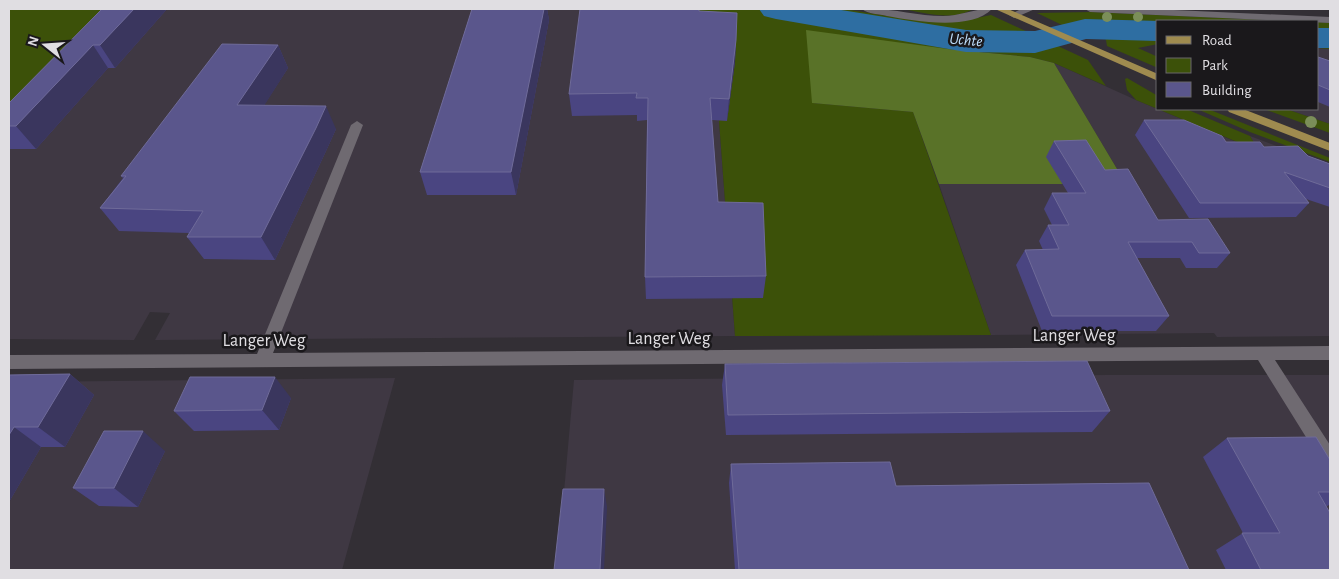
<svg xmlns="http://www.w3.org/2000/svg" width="1339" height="579" viewBox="0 0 1339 579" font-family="'Alegreya Sans',sans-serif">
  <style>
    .built { fill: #3f3843 }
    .green { fill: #3c5109 }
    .forest { fill: #597228 }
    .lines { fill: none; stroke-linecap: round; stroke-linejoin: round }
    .river { fill: #2e6ea2; fill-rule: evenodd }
    .minor { fill: #6f6a71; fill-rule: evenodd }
    .major { fill: #9f8b4f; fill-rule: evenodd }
    .tree { fill: #7b8e59 }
    .wall { fill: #4a4581 }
    .shaded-wall { fill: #3a365e }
    .building { fill: #5a568c; stroke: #6f6b99 }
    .labels { text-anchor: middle; stroke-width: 5; stroke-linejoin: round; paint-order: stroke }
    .far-water-label { font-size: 16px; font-style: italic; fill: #c0e1ff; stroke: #1a181b }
    .street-label { font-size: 18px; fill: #e0dee2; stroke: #1a181b }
  </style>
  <rect width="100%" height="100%" fill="#332f35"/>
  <path class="built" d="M118,9H677L711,13L735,336L155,340L170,313L150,312L134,340L9,339V129Z
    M1318,48L1330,49V124L1286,109H1318Z
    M1054,63L1136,100L1258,151L1250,136L1330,166V336L1217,337L1214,333L991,335L939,184H1126Z
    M1109,375H1330V570H557L574,380Z
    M395,378L342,570H9V398L19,382Z"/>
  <path class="green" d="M9,9H118L9,128Z
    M677,9H844L888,16L945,22L962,21L991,15L1088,60L1106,86L1054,63L1030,57L948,49L813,103L913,112L991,335L735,336L711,13Z
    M901,9H973C951,22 924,12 901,9Z
    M1091,12L1291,21H1158V44L1138,48L1158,57V68L1107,46L1106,40L1101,35L1085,36L1037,13Z
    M1318,22L1330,23V49L1318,48Z
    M1127,78L1158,96V109H1186L1250,136L1259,151L1136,100L1127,90L1125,79Z
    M1197,109H1208L1330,158V162L1250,132Z
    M1264,109H1286L1330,124V133Z"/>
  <path class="forest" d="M806,30L948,49L1030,57L1054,63L1126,184H939L913,112L812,103Z"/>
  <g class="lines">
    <path class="river" d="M759,9H835L966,30L1035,31L1085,19L1160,21H1158V41L1086,39L1035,53L966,52L776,19L764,16Z
      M1318,28H1330V48H1318Z"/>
    <path class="minor" d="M862,9C889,7 916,16 943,16C960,16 976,8 992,9C971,31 914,21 887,16C879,14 868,14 862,9Z
      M1021,9H1035L1014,18L1009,15Z
      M1085,9H1152L1330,17V23L1090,12Z
      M357,121L363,125L273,353L1330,346V360H1275L1330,445V468L1324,466L1258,360L9,369V355L257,354L351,125Z"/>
    <path class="major" d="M995,9H1008L1158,74V81Z
      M1227,109H1243L1330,143V151L1229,112Z"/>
  </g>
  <g class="tree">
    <circle cx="1107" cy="17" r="5"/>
    <circle cx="1138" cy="17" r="5"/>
    <circle cx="1311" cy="122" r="6"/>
  </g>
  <path class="wall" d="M102,9H167L115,68H108L36,149H9V103Z
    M472,9H547L549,20L516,195H427L420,172Z
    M736,40L735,62L727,121L712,120L718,202L766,276L763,298L646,299L645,277L647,120L637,121V115L572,116L569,94Z
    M278,45L288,68L264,105L336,129L326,151L275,260L204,259L187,237L189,233L119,231L100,208L123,178L121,176Z
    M1318,57L1330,61V107L1318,102Z
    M1144,120L1226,142L1264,147L1308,156L1330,164V207L1306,199L1309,203L1296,217L1189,218L1135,135Z
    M1054,141L1105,170L1158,220L1230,253L1217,268H1186L1180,258H1137L1169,316L1156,331H1042L1016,265L1025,250H1043L1039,241L1048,225H1052L1044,209L1052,193H1068L1046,157Z
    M725,364L1110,411L1092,432L726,435L722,385Z
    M70,374L94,395L65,447H41L9,502V375Z
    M291,398L279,430L194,431L174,411Z
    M1227,438L1330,460V504L1326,507L1330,570H1226L1216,550L1243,533L1203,457Z
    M165,451L138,507L99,506L73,488Z
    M731,464L896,486L1189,570H735L729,483Z"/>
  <path class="shaded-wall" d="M134,9H167L115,68L100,45Z
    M544,9H547L549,20L516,195L511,172Z
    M736,40L735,62L727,121L729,99Z
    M93,45L108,68L36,149L16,126Z
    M278,45L288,68L250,128L237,105Z
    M326,106L336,129L326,151L275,260L261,237Z
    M70,374L94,395L65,447L38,427Z
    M275,377L291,398L279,430L262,410Z
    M14,427L41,447L9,502V435Z
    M143,431L165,451L138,507L114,488Z
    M604,489L607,507L604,570H600Z"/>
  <path class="building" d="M102,9H134L100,45H93L16,126H9V103Z
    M472,9H544L511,172H420Z
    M580,9H699V11L737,13L736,40L729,99L710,98L718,202L763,203L766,276L645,277L648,98H636L637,93L569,94Z
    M222,44L278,45L237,105L326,106L316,128L261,237H187L203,211L100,208L126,176H121Z
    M1318,57L1330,61V90L1318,85Z
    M1144,120H1184L1222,136L1226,142H1260L1264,147L1298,146L1308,156L1330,164V188L1284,172L1309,203H1200Z
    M1086,140L1105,170L1128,169L1158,220L1208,219L1230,253H1199L1192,242H1128L1169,316H1052L1025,250L1059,249L1048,225H1069L1052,193H1086L1054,141Z
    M1087,361L1110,411L728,415L725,364Z
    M70,374L38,427H14L9,435V375Z
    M190,377H275L262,410L174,411Z
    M104,431H143L114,488H73Z
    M1316,437L1330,460V492H1318L1330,513V570H1261L1242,533H1280L1227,438Z
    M890,462L896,486L1149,483L1189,570H739L731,464Z
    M563,489H604L600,570H554Z"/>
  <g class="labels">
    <g class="far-water-label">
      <text transform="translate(966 39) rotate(5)" y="6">Uchte</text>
    </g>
    <g class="street-label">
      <text x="1074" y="341">Langer Weg</text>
      <text x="669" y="344">Langer Weg</text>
      <text x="264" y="346">Langer Weg</text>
    </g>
  </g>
  <rect width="1339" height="579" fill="none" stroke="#e0dee2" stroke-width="20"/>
  <rect x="1156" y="20" width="162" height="90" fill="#1a181b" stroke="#69676b"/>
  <rect x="1166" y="36" width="25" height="8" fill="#9f8b4f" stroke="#69676b"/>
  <text x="1202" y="45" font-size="15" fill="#e0dee2">Road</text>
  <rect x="1166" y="58" width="25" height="15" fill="#3c5109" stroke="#69676b"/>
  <text x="1202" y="70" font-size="15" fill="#e0dee2">Park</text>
  <rect x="1166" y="82" width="25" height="15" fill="#5a568c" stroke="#69676b"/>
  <text x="1202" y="95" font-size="15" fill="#e0dee2">Building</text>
  <g transform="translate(45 45) rotate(287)" stroke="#1a181b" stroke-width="4" paint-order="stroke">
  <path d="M0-4L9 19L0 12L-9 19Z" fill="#e0dee2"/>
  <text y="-8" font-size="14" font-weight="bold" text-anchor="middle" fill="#e0dee2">N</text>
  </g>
</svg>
